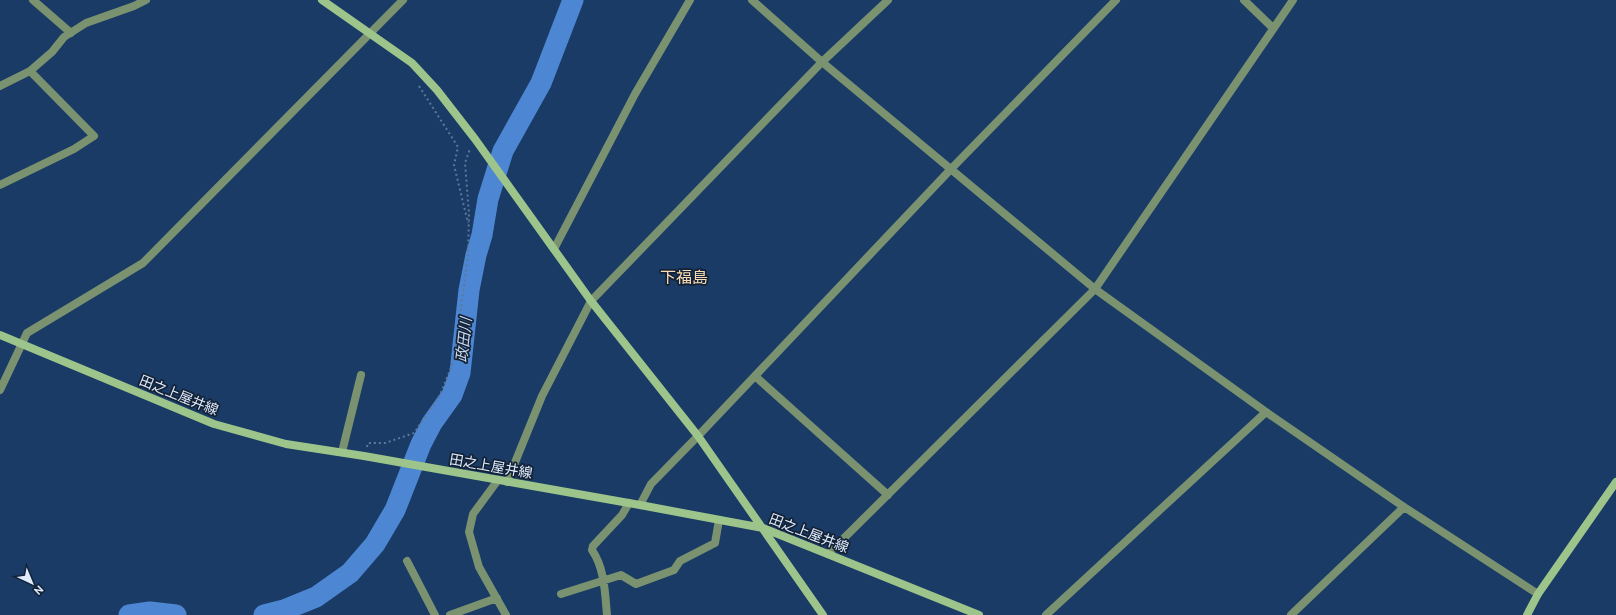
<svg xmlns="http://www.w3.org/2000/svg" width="1616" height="615" viewBox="0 0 1616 615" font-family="Ubuntu,'Noto Sans JP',sans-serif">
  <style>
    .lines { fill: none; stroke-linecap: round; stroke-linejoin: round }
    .river { stroke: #4d87d3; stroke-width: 21 }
    .path { stroke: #5e789a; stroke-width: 2; stroke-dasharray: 2 3; stroke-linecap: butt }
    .street { stroke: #7a926f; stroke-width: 8 }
    .secondary { stroke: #9dc48a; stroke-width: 8 }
    .labels { text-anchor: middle; stroke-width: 3.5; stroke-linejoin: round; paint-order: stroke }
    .street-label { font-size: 14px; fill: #e0ecfd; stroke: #132236 }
    .water-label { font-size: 15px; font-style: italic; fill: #cad9ed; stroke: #132236 }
    .quarter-label { font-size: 16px; fill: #f9ddb5; stroke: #132236 }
  </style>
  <rect width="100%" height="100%" fill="#193b66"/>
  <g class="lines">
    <path class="river" d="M129,615L150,612L176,615
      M264,615L284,610L316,597L350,573L375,544L395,510L421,444L432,423L452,395L460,373L469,290L476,255L482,235L488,199L503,151L541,83L573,0"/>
    <path class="path" d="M419,86L458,147L454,165L468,223
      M367,447L368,443H385L414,433L440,395L454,360L468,256L469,214L465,163L470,149"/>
    <path class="street" d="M33,0L71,33
      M752,0L822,62L1095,289L1266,412L1404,507L1538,594
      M1244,0L1273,28
      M0,86L30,71L52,52L64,37L86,23L134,6L146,0
      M0,185L74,149L94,136L30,71
      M554,249L635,94L690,0
      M755,376L888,495
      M0,390L27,333L143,263L403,0
      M342,452L361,375
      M498,480L473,514L469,532L479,567L506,615
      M507,482L542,396L591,301L822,62L888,0
      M640,505L651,484L698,436L951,169L1116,0
      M828,554L1095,289L1293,0
      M407,561L435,615
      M561,594L621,575L636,584L674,570L680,561L715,543L719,520
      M450,615L497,598
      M607,615C605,594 605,569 592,550L593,546L622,515L629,503
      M1046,615L1266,412
      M1291,615L1404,507"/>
    <path class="secondary" d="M322,0L412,63L437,90L475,139L591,301L698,436L823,615
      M0,335L214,424L286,444L364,456L640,505L763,528L979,615
      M1527,615L1538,594L1616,482"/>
  </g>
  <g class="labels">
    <g class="street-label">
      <text transform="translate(179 395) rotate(22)" y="5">田之上屋井線</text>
      <text transform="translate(491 466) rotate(10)" y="5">田之上屋井線</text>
      <text transform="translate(809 533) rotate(21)" y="5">田之上屋井線</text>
    </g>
    <g class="water-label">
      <text transform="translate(464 340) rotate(-84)" y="5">政田川</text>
    </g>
    <g class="quarter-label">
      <text x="684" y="283">下福島</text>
    </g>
  </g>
  <g transform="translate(32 583) rotate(136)" stroke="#132236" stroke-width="3" paint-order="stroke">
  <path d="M0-3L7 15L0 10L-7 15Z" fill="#e0ecfd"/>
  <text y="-6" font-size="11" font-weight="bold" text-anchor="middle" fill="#e0ecfd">N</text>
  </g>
</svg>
